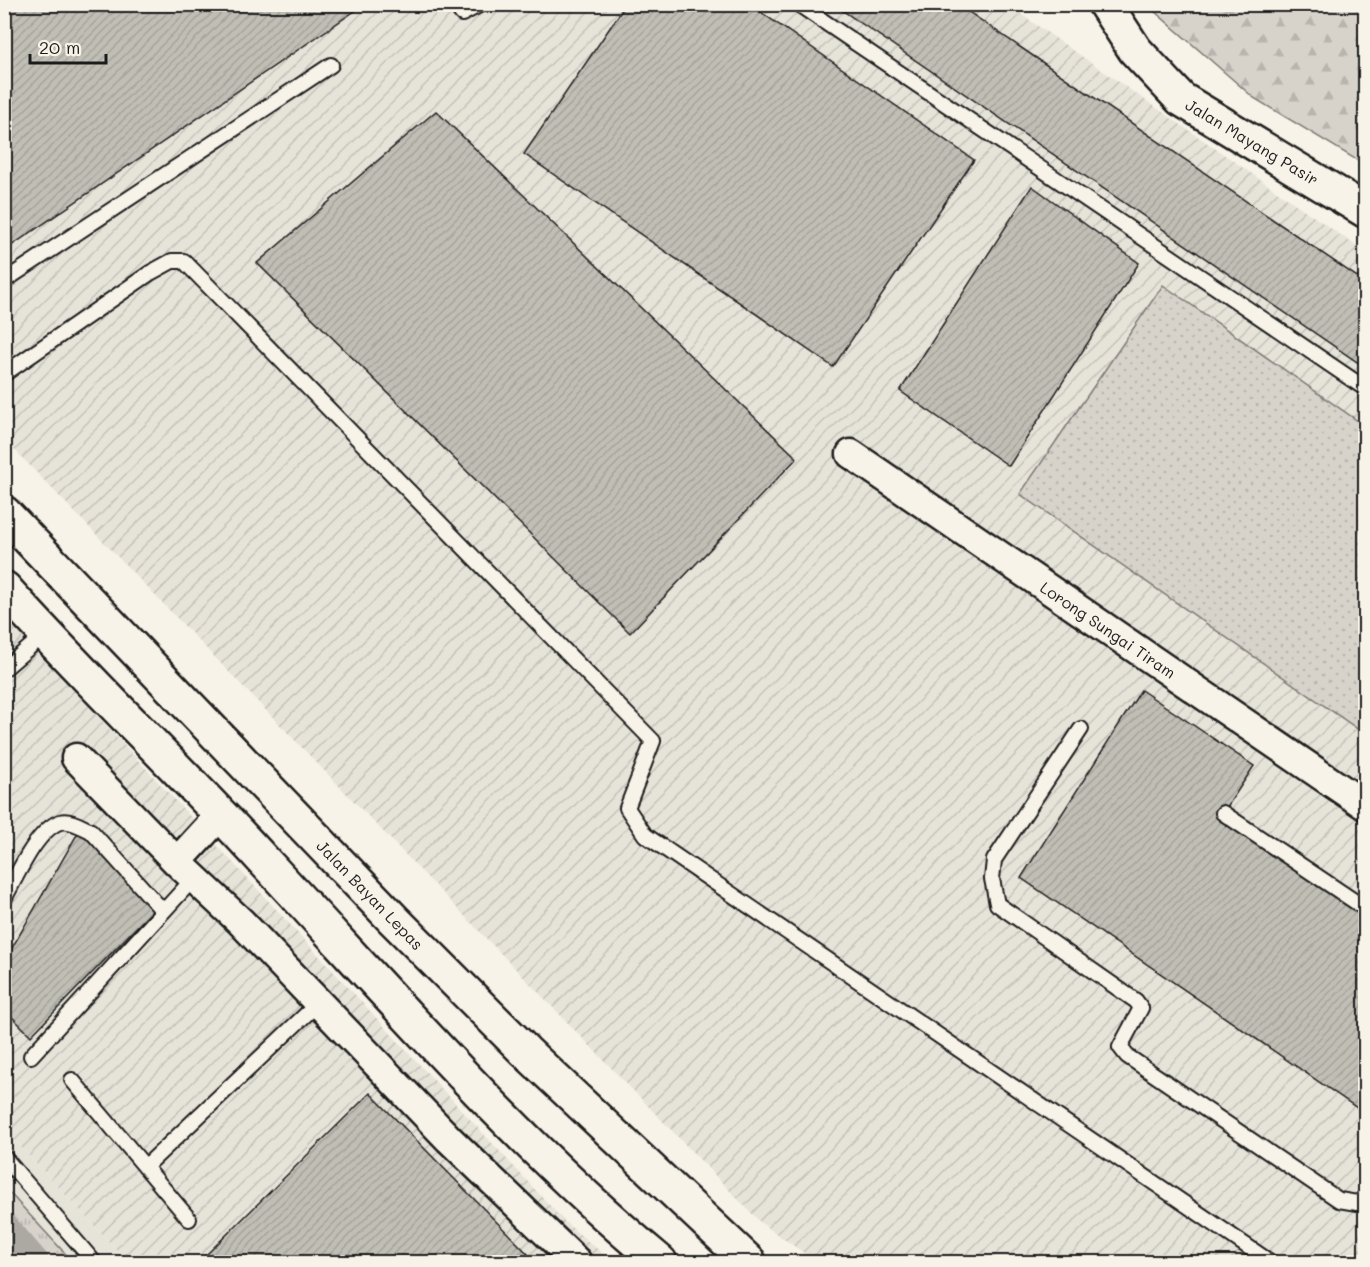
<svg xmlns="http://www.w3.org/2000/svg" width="1370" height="1267" viewBox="0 0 1370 1267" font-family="Mali,sans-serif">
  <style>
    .built { fill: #e6e3d9 }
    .industrial { fill: url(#industrial-furrows) }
    .grass { fill: url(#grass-tufts); stroke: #7a7874; stroke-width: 1.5 }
    .forest { fill: url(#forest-firs); stroke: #7a7874; stroke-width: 1.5 }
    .park { fill: url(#park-dots); stroke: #7a7874; stroke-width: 1.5 }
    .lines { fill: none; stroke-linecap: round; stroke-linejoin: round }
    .canal { stroke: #aca9a2; stroke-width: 27 }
    .building { fill: url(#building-hatch); stroke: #1c1c1c; stroke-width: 1.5 }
    .service-casing { stroke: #1c1c1c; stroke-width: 18 }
    .minor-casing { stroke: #1c1c1c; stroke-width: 33 }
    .tertiary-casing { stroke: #1c1c1c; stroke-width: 38 }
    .trunk-casing { stroke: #1c1c1c; stroke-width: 38 }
    .service { stroke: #f7f3e8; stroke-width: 14 }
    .minor { stroke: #f7f3e8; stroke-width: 28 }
    .tertiary { stroke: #f7f3e8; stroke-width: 33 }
    .trunk { stroke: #f7f3e8; stroke-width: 33 }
    .labels { text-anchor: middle; stroke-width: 4.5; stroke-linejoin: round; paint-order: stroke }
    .street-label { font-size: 16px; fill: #1c1c1c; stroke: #f7f3e8 }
  </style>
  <defs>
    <pattern id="industrial-furrows" width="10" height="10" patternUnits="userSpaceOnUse" patternTransform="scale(1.5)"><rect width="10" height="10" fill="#e6e3d9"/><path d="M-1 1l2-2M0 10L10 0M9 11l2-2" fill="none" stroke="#c5c2ba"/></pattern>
    <pattern id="grass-tufts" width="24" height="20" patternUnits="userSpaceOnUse" patternTransform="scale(1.5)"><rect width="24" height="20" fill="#d7d3cb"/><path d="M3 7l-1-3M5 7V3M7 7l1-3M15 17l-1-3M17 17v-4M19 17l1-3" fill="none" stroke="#b8b5ae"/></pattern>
    <pattern id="forest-firs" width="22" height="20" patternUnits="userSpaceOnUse" patternTransform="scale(1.5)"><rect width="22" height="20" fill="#d7d3cb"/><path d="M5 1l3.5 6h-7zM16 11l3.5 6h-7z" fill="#b8b5ae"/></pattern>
    <pattern id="park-dots" width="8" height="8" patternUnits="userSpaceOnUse" patternTransform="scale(1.5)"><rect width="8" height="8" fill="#d7d3cb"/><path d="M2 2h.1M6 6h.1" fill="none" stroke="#b8b5ae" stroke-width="1.8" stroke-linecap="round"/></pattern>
    <pattern id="building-hatch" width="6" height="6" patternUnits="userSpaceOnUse" patternTransform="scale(1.5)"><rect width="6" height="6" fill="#c0beb5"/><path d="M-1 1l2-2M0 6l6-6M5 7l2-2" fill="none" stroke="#a4a39b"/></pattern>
  </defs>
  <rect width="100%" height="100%" fill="#f7f3e8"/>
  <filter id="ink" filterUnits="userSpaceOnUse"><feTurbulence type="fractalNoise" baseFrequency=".0167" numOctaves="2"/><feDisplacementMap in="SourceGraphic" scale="12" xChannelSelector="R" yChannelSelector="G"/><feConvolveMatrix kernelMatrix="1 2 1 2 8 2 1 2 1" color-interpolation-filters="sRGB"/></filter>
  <g filter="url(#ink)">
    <path class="built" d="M5,1130L128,1262H5Z"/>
    <path class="industrial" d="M5,5H1018L1019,13L1365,252V1262H817L761,1223L5,440Z
      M5,616L566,1223L613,1262H128L5,1130Z"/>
    <path class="grass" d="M5,1188L73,1262H5Z"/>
    <path class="forest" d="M1161,5H1365V165L1254,98L1153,10Z"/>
    <path class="park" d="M1163,285L1365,426V734L1020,494Z"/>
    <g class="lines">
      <path class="canal" d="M4,1225L36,1262"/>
    </g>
    <path class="building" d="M4,4H365L5,250Z
      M626,4H749L974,160L833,367L524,154Z
      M833,4H957L1366,283V368Z
      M436,111L797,458L630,633L257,263Z
      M1032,186L1139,263L1009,466L900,391Z
      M1141,690L1254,766L1221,816L1366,913V1114L1021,878Z
      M79,831L156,907L31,1036L4,1009V962Z
      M370,1093L528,1254L519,1262H209L204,1257Z"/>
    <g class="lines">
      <g class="service-casing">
        <path id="service" d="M455,4L462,14L481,4
          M798,4L1366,389
          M4,281L331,65
          M4,374L150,273L172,261H184L653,741L627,808L645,835L1270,1262
          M4,669L45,634
          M1081,729L994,860L992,879L997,904L1136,1001L1141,1008L1120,1047L1127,1056L1339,1200L1357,1203L1366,1197
          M1223,813L1366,909
          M4,899C16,878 36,830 60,822C70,819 82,827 91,831L163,911
          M31,1056L194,878
          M72,1080L189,1219
          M4,1157L94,1262
          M145,1167L318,1003"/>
      </g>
      <g class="minor-casing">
        <path id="minor" d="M851,454L1366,806
          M76,758L177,862
          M221,814L177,862L241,922L449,1139L577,1262"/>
      </g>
      <g class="tertiary-casing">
        <path id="tertiary" d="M1105,4L1135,50L1181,99L1366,211"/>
      </g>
      <g class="trunk-casing">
        <path id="trunk" d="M4,513L393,919L526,1052L749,1262
          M4,588C88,682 180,769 265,862C393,999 516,1142 660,1262"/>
      </g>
      <use href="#service" class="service"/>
      <use href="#minor" class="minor"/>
      <use href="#tertiary" class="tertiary"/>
      <use href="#trunk" class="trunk"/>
    </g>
  </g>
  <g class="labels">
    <g class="street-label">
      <text transform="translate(1252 142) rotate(31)" y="6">Jalan Mayang Pasir</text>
      <text transform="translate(1108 630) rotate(34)" y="6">Lorong Sungai Tiram</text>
      <text transform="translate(370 895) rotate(46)" y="6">Jalan Bayan Lepas</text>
    </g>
  </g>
  <rect width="1370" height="1267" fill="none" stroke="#f7f3e8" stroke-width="24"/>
  <rect x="12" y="12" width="1346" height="1243" fill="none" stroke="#1c1c1c" stroke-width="2" filter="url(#ink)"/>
  <path d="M30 54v9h76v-9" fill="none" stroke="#1c1c1c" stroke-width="3"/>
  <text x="39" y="54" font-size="18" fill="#1c1c1c" stroke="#f7f3e8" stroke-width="4.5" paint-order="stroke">20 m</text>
</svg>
